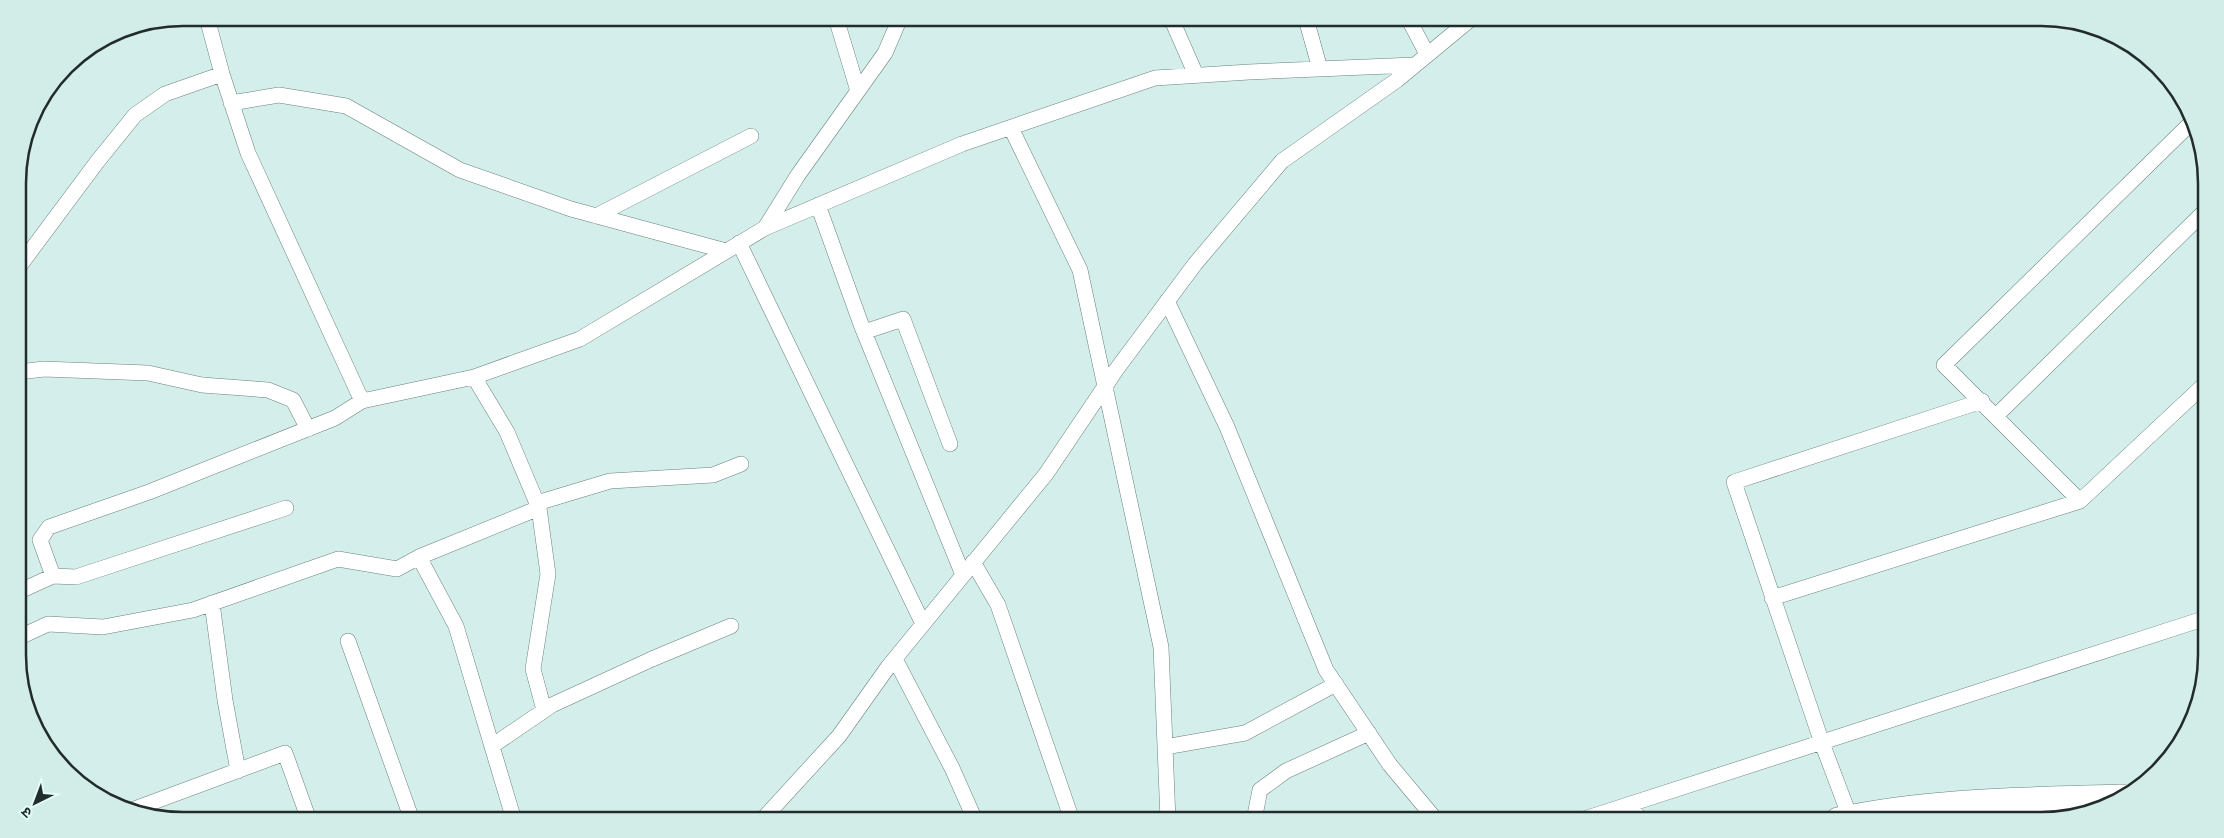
<svg xmlns="http://www.w3.org/2000/svg" width="2224" height="838" viewBox="0 0 2224 838" font-family="'Roboto Serif','Noto Sans Devanagari',serif">
  <style>
    .lines { fill: none; stroke-linecap: round; stroke-linejoin: round }
    .minor-casing { stroke: #69827e; stroke-width: 16 }
    .trunk-casing { stroke: #69827e; stroke-width: 26 }
    .minor { stroke: #fff; stroke-width: 15 }
    .trunk { stroke: #fff; stroke-width: 25 }
    .rim { fill: none; stroke: #222c2a; stroke-width: 2.5 }
  </style>
  <rect width="100%" height="100%" fill="#d4efeb"/>
  <g class="lines">
    <g class="minor-casing">
      <path id="minor" d="M207,18L222,74L248,153L362,401
        M836,18L858,91
        M1171,18L1196,75
        M1304,18L1308,26L1320,69
        M1408,18L1427,54
        M231,103L279,95L346,106L460,170L571,209L726,251
        M1011,128L1080,270L1161,647L1168,820
        M818,205L862,327L963,575
        M596,216L751,136
        M765,228L798,175L885,53L900,18
        M739,243L923,624
        M18,268L97,162L135,115L165,94L222,74
        M1167,301L1227,427L1326,670L1390,765L1436,820
        M864,332L903,319L950,444
        M19,372L44,369L148,373L202,385L268,390L293,400L308,429
        M474,377L507,432L539,508L548,574L533,669L544,710
        M1997,415L2205,211
        M2080,501L1944,365L2194,120
        M537,503L610,481L713,475L741,464
        M419,557L456,626L514,820
        M973,562L998,605L1072,820
        M53,576L76,577L286,508
        M20,591L53,576L40,540L49,527L149,492L335,418L362,401L474,377L580,339L765,228L962,144L1155,78L1249,72L1414,65
        M1772,598L2080,501L2206,383
        M212,603L225,700L238,771
        M20,637L48,624L103,627L193,610L338,559L397,569L419,557L539,508
        M348,641L412,820
        M895,659L952,768L975,820
        M492,746L552,705L652,659L731,626
        M1165,747L1245,733L1336,684
        M1633,804L1638,820
        M129,811L285,753L309,820
        M1850,817L1822,743L1734,482L1982,401
        M762,820L839,736L888,667L1046,474L1116,370L1195,264L1282,161L1397,80L1472,18
        M1254,820L1260,790L1286,771L1369,733
        M1581,820L2206,618"/>
    </g>
    <g class="trunk-casing">
      <path id="trunk" d="M1838,820C1931,800 2027,800 2122,797"/>
    </g>
    <use href="#minor" class="minor"/>
    <use href="#trunk" class="trunk"/>
  </g>
  <path d="M0 0H2224V838H0ZM183 26H2041A157 157 0 0 1 2198 183V655A157 157 0 0 1 2041 812H183A157 157 0 0 1 26 655V183A157 157 0 0 1 183 26Z" fill="#d2ece8" fill-rule="evenodd"/>
  <path class="rim" d="M183 26H2041A157 157 0 0 1 2198 183V655A157 157 0 0 1 2041 812H183A157 157 0 0 1 26 655V183A157 157 0 0 1 183 26Z"/>
  <g transform="translate(35 803) rotate(222)" stroke="#e1fdf8" stroke-width="4" paint-order="stroke">
  <path d="M0-4L9 19L0 12L-9 19Z" fill="#222c2a"/>
  <text y="-8" font-size="14" font-weight="bold" text-anchor="middle" fill="#222c2a">उ</text>
  </g>
</svg>
